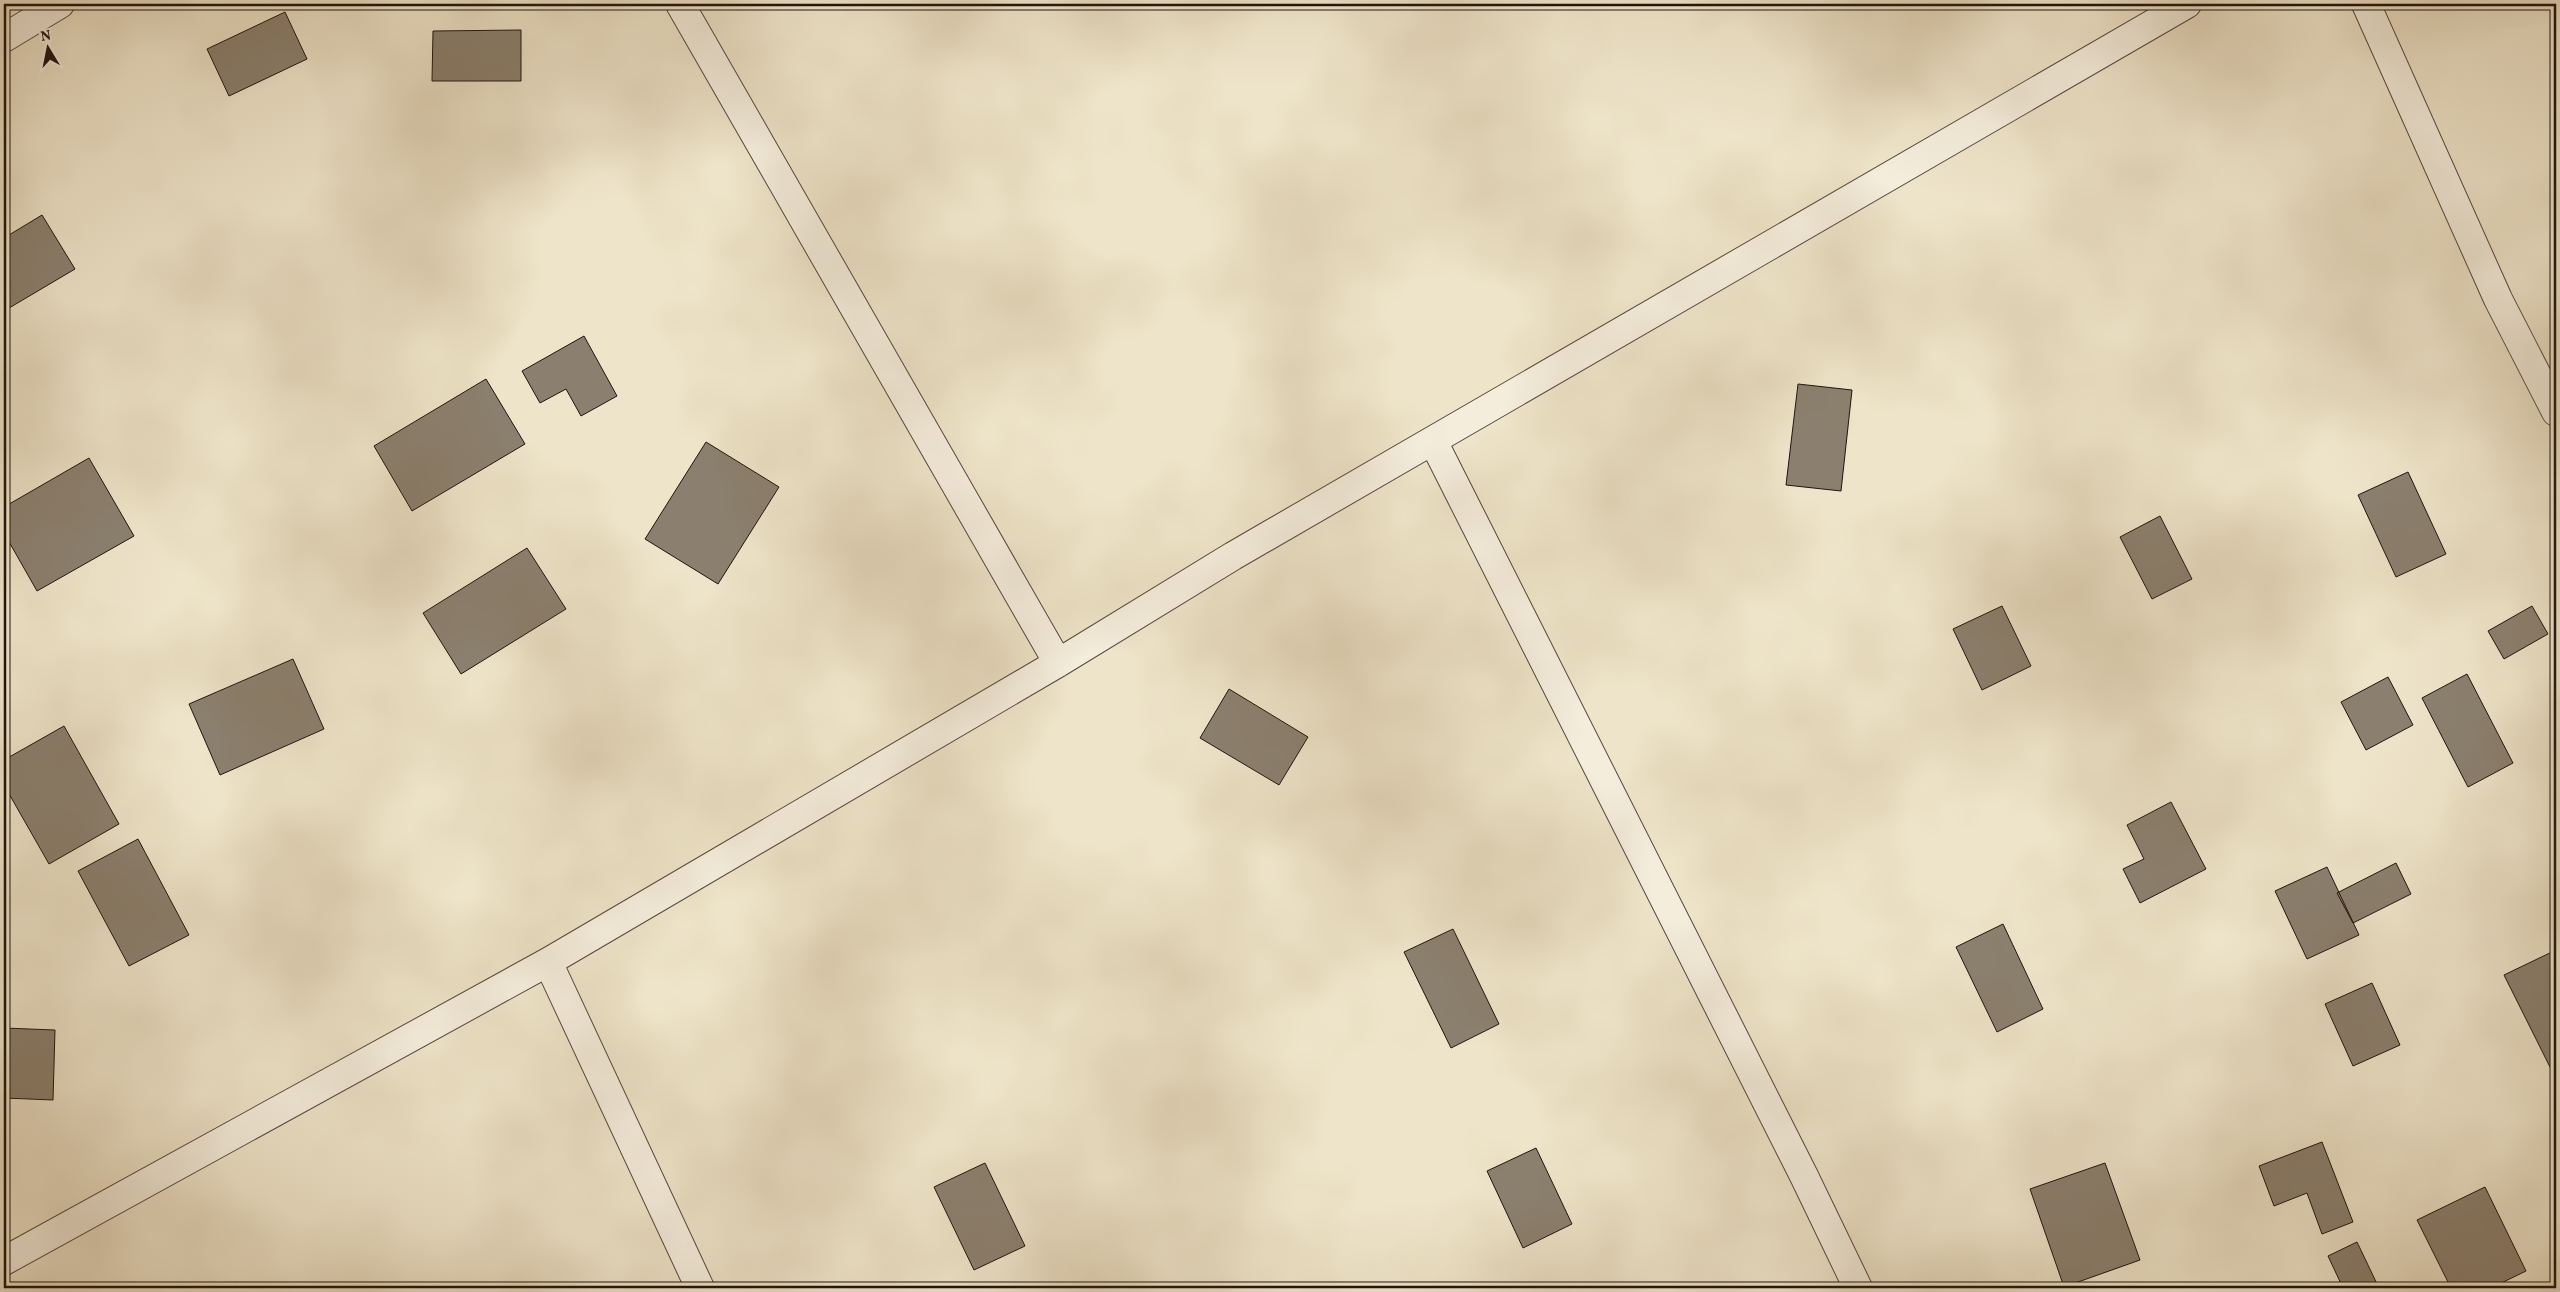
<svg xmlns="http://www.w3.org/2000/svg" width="2560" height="1292" viewBox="0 0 2560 1292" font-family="Vollkorn,serif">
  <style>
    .building { fill: #8b806f; stroke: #1f140e }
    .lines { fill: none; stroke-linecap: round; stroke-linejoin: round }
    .minor-casing { stroke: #53483d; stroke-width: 30 }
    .minor { stroke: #f4eddc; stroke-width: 28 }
  </style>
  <rect width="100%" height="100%" fill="#eee4c9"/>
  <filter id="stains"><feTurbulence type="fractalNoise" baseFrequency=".004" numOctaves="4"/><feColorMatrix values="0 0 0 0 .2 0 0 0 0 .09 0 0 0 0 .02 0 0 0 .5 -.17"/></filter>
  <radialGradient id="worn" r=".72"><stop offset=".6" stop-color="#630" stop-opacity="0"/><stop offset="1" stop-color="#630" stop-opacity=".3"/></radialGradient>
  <path class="building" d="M285,12L307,59L229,96L207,49Z
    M521,30V81H432L433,31Z
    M42,215L75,269L4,311V238Z
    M584,336L617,396L581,416L566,389L540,403L522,371Z
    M486,379L525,444L412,511L374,446Z
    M1798,384L1852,390L1841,491L1786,485Z
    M706,442L779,487L718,584L645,539Z
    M89,458L134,536L37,591L4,533V507Z
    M2408,472L2446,554L2396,577L2358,495Z
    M2160,516L2192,579L2152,599L2120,537Z
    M527,548L566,609L461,674L423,613Z
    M2002,606L2031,666L1982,690L1953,629Z
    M2532,606L2548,634L2504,659L2488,631Z
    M293,659L324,729L220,775L189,704Z
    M2467,674L2513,763L2468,787L2422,698Z
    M2388,677L2413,725L2366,750L2341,702Z
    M1229,689L1308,737L1279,785L1200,738Z
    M64,726L119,824L49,864L4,785V760Z
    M2171,802L2206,869L2140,903L2123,869L2144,859L2127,825Z
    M138,839L189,935L129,966L78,871Z
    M2396,863L2411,894L2353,923L2337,893Z
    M2327,867L2359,935L2307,959L2275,891Z
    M2003,924L2043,1009L1997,1032L1956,947Z
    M1453,929L1499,1024L1451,1048L1404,952Z
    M2556,950V1079L2504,975Z
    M2372,983L2400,1045L2353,1066L2325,1004Z
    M4,1028L55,1030L53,1100L4,1098Z
    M2322,1142L2353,1222L2322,1234L2307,1193L2274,1206L2259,1166Z
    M1536,1148L1572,1224L1523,1248L1487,1171Z
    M985,1163L1025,1246L974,1270L934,1187Z
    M2105,1163L2140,1260L2064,1287L2030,1189Z
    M2485,1187L2526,1271L2491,1288H2451L2417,1220Z
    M2357,1242L2379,1288H2343L2328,1256Z
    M237,1282L241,1288H227Z"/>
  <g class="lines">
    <g class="minor-casing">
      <path id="minor" d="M680,4L1058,663
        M2366,4L2498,299L2556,412
        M4,38L60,4
        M1433,441L1804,1176L1858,1288
        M548,962L700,1288
        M4,1261L548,962L1058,663L1233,556L2187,4"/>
    </g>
    <use href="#minor" class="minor"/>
  </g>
  <rect width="2560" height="1292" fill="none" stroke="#eee4c9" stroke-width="20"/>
  <rect x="5" y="5" width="2550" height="1282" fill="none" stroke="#1f140e" stroke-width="2.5"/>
  <rect x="10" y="10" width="2540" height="1272" fill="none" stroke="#1f140e"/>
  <g transform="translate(48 48) rotate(350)" stroke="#f4eddc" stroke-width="4" paint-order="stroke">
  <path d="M0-4L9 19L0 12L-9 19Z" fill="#1f140e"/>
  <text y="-8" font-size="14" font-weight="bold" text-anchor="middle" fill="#1f140e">N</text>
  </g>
  <rect width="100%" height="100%" filter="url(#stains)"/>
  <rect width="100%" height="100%" fill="url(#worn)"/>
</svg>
